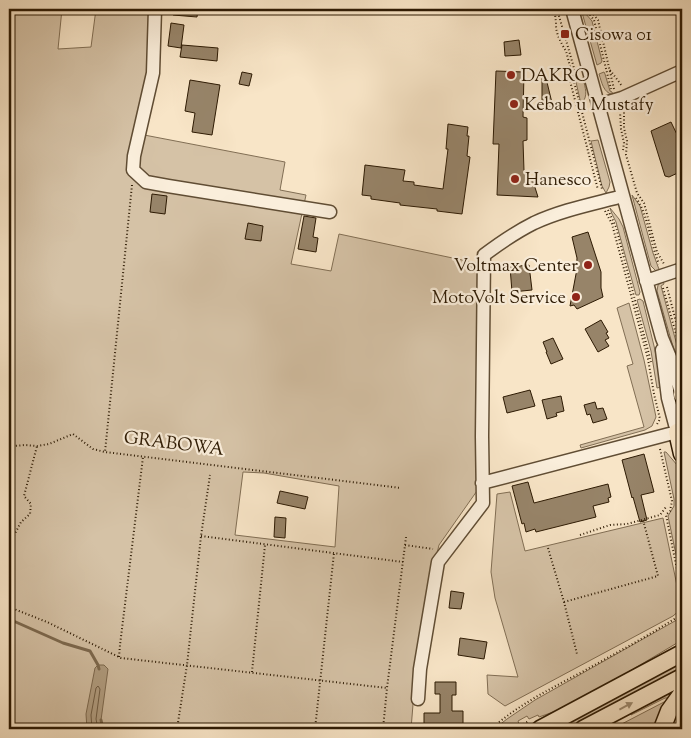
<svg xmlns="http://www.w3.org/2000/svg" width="691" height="738" viewBox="0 0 691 738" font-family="'Sorts Mill Goudy',serif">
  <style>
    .green { fill: #d5c2a6; stroke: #816e54; fill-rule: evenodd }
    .water { fill: #b3a084; stroke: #7d6a50 }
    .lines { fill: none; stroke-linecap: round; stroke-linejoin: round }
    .shore { stroke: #705d44; stroke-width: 1 }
    .stream { stroke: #7d6a50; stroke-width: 3 }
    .building { fill: #978469; stroke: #2d1a03 }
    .minor-casing { stroke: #604d34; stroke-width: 15 }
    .major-casing { stroke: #2d1a03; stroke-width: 19 }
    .path { stroke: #2d1a03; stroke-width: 2; stroke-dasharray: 1 2.5; stroke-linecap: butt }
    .minor { stroke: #faeedb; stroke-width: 12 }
    .major { stroke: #f8e5c7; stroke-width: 16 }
    .oneway { fill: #9d8a6f }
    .poi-dot { fill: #8f2418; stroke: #faeedb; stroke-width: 2 }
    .labels { text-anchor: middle; stroke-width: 4.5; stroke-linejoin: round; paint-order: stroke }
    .poi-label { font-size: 18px; fill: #2d1a03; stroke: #faeedb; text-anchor: start }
    .street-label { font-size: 18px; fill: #2d1a03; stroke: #faeedb }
  </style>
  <rect width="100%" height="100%" fill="#f8e5c7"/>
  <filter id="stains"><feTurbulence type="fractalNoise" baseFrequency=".004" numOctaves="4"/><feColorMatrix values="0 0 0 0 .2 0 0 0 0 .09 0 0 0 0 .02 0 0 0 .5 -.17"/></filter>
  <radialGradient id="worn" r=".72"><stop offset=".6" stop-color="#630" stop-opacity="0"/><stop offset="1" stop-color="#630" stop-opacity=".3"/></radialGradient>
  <path class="green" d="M9,9H62L58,49L91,47L96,9H155L139,134L285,162L280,190L306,195L291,264L331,271L339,234L481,264L479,488L439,545L429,586L416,668L411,729H9ZM243,472L264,473L339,486L335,547L235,535Z
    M581,9H583L585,13L592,21L602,61L601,63L597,65Z
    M604,72L605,74L610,91L612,92L613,95C603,92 602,83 599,74Z
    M583,78C585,88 589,96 581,104L576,82L577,80Z
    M598,140L610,182L609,187L606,193L602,186L591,141Z
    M632,195L640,206L653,253L660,272L656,271L651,266Z
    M610,208L619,219L623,227L640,292L639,295H636L616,222L612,214Z
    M663,281L664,284L661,286L682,364V378L657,291L658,285Z
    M640,299L643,301L655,350L661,387L657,388L651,351L637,300Z
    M629,303L644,360L656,417L652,426L645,430L581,448L580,445L644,427L627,366L633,364L617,308Z
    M664,452H666L678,466L682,482V584L668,516L674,506V499Z
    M510,492L525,551L663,518L681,605L680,610L673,616L505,706L488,694L487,675L518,677L495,598L491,572L497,494Z
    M682,617V640L573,705L539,717L538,715L529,719L527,716L518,721L519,724L509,729H494L507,719L535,700Z
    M682,660V670L572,729H552Z
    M679,685L671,698H665L631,715V714L635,710Z
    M664,702L667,703L656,729H615L614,728Z"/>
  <path class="water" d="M98,665H104L108,669L101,720L103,729H87L86,714L95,668Z"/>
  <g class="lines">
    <path class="shore" d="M92,729L91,715L96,688L98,686L100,689L96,719L98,729"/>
    <path class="stream" d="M9,619L63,643L90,651L98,665L99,669
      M101,720L103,729"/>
  </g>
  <path class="building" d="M174,9H198L197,17L173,15Z
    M171,23L184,25L181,48L168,46Z
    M519,40L521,55L505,56L504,42Z
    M182,45L218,48L217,61L180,57Z
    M496,71L524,72L523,117L527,118V140L523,141L524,171L532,178L538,197L497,195L499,144H493Z
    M242,72L252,74L249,86L239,84Z
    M545,74L553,107L547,109L542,105V75Z
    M190,80L220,85L212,135L192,132L195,113L185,111Z
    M671,122L682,145V171L669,177L665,176L651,131Z
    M448,124L468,127L467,136H469L467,156L470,157L462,214L437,211V209L400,205V203L371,199V196L362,195L365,165L405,170L403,181L414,182V185L443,189L448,149H446Z
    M152,194L167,196L165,214L150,212Z
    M304,216L316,218L313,237L318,238L316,252L298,249Z
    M248,223L263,226L261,241L245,239Z
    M588,232L601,272V288L603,297L577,309L574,305L570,306L576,274L577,258L572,237Z
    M529,265L532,290L512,292L510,267Z
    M601,320L608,332L606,333L609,338L605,340L609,346L598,352L585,329Z
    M553,338L563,359L551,364L546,352H547L543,342Z
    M530,390L535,406L507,413L503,397Z
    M561,396L564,411L556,413L557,416L547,419L542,400Z
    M595,402L597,409L603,408L607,419L593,423L590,414L587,415L584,405Z
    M644,454L654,492L641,495L647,520L640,522L633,497L632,498L622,460Z
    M528,482L534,503L608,484L611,497L608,498L609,502L593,506L596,517L536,532L535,529L526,532L524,523L522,524L512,486Z
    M280,491L308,497L305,509L277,503Z
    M275,517L286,518L285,538L274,537Z
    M451,591L464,593L461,609L449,608Z
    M460,638L487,642L484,659L458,655Z
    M435,682H456V695H452V711H463V729H443V728H424V713H440V694H435Z"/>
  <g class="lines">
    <g class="minor-casing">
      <path id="minor" d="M155,9L153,73L134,156L133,170L146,182L168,186L330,212
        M572,9L662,338L672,362L682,396
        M598,105L622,98L682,71
        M646,281L682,269
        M482,483L677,432L668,398L662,350
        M418,699L420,669L438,562L483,503L482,436L484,255C500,243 516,232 534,223C562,210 593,204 623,196"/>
    </g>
    <g class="major-casing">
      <path id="major" d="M682,394V395
        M682,430L677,432L682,454
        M540,729L682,653
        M583,729L682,677
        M662,729L669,711L682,693"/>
    </g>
    <path class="path" d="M554,9C555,15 556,19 556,25C556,34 561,43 566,51L602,189
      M557,9L576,75L569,77L598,190
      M586,9L587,11L594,20L611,89
      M589,9L598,20L614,89
      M610,70L622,86
      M624,109V128L627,141L626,155L637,193L644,203L657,252L664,264
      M620,111L621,129L624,143L623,150
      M132,185L105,452L401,488
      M636,198C648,214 650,243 659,264
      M608,210L616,227L651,362
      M605,211L612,224L648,359L654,394L660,419L656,426
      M667,287L682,345
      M663,288L680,348
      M9,445L13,446L25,445L37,446L49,444L73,434L93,449L105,452
      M660,449L672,501L670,511L666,515L682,594
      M680,466L682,476
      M580,535L610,525L627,524L660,515L666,507
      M201,536L403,562
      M9,545L21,522L30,514L31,504L24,496L37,446
      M405,545L433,549
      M548,548L564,602L577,654
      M564,602L658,576L643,520
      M9,607L47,622L121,658L387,688
      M119,657L120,645L143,457
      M252,672L265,545
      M177,729L187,665L201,536L210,475
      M315,729L334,553
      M383,729L387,688L406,537
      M491,729C518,705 550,689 582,672C616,653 650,635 682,614
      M514,729L529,721"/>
    <use href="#minor" class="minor"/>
    <use href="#major" class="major"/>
  </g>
  <defs><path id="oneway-solid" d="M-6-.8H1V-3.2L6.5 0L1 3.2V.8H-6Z" transform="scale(1.25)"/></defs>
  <use class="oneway" href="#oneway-solid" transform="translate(626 706) rotate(-28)"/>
  <g class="poi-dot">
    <rect x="560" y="29" width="10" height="10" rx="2.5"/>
    <circle cx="511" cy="75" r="5"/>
    <circle cx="514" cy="104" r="5"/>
    <circle cx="515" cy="179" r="5"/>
    <circle cx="588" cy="265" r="5"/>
    <circle cx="576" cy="297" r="5"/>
  </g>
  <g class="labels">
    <g class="poi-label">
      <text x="575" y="40">Cisowa 01</text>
      <text x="521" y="81">DAKRO</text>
      <text x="524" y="110">Kebab u Mustafy</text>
      <text x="525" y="185">Hanesco</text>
      <text x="578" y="271" text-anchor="end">Voltmax Center</text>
      <text x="566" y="303" text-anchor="end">MotoVolt Service</text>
    </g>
    <g class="street-label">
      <text transform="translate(174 443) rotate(7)" y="6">GRABOWA</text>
    </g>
  </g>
  <rect width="691" height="738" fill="none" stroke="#f8e5c7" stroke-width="30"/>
  <rect x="10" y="10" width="671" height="718" fill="none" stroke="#2d1a03" stroke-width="2.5"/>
  <rect x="15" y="15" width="661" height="708" fill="none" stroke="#2d1a03"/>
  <rect width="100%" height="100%" filter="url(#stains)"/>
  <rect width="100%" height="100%" fill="url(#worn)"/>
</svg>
